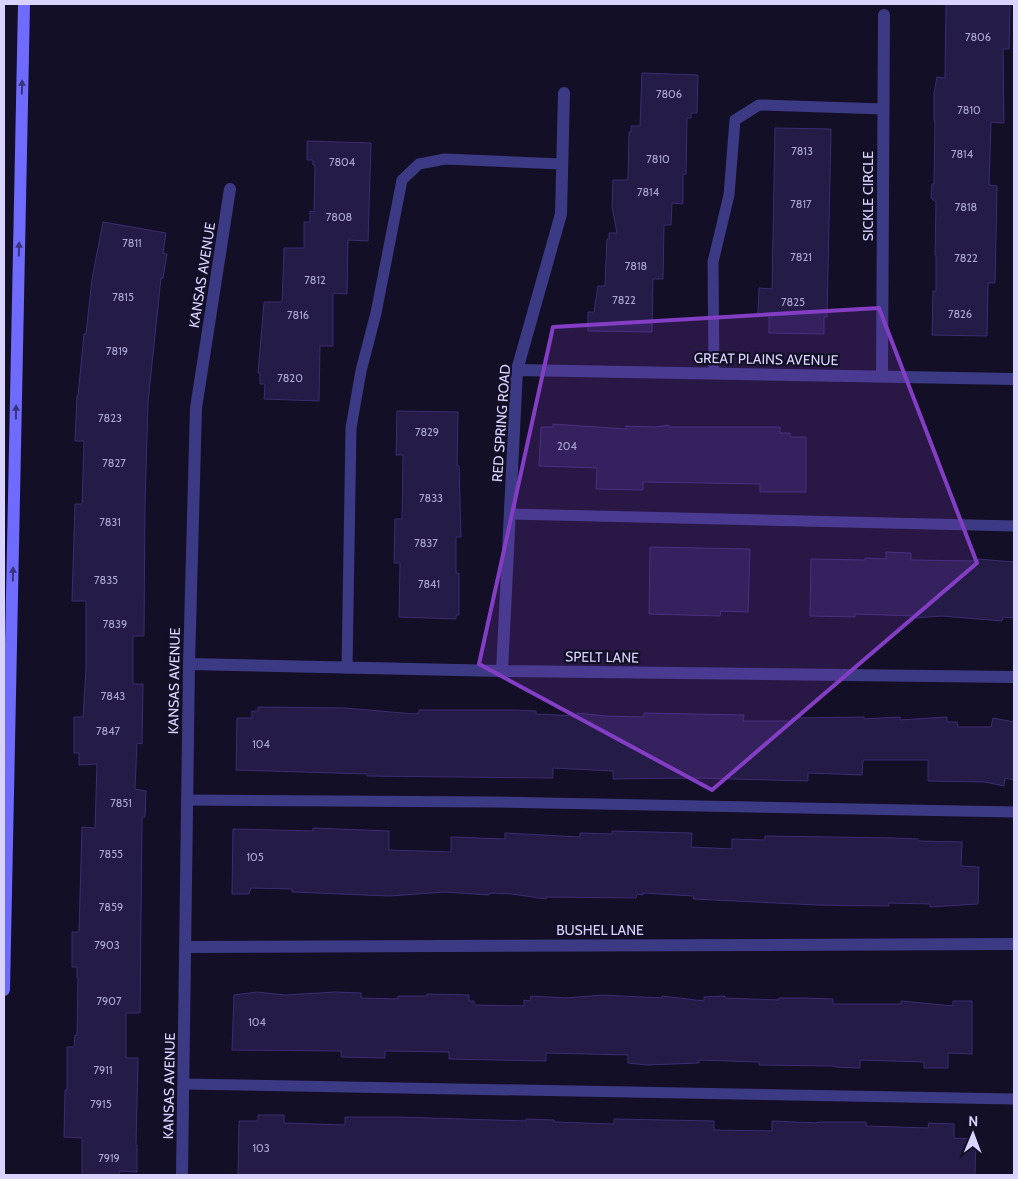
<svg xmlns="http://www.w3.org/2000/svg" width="1018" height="1179" viewBox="0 0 1018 1179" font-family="Cabin,sans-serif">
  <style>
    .building { fill: #241b47; stroke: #3b2d73 }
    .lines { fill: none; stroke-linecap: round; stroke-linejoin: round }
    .lane { stroke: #3d3a85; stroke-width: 11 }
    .street { stroke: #3d3a85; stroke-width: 12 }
    .secondary { stroke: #6f6bff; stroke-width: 12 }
    .oneway { fill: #38347d }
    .marked { fill: #843dc5; fill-opacity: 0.2; stroke: #843dc5; stroke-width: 4; stroke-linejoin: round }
    .labels { text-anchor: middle; stroke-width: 4.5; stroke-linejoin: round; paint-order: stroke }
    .number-label { font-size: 11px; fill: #aca6d1 }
    .street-label { font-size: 14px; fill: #d9d4ff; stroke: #130f26 }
  </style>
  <rect width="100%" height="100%" fill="#130f26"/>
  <path class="building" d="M946,4H1010L1009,49H1003L1004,123L991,122L989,185L997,186L996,239L995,283H988L987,336L932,335L933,291H936V255H935L936,202L931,198L932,184H934L935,121H934V93L937,77L945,78Z
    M642,73L698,75L697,113H691V118H687L686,174H683V204L672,203L671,225H664L663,279H653L652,332L588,331V312H594L598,286H605L607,239H609V233H617L612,207L613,180H628L629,132H631V126H640Z
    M775,128L831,129L827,317H824V334L769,333V314H758L759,288L772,289Z
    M307,141L371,143L368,241L348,240L347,294L333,293V346H320L319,401L264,399L265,384H260V373H258L264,302H282L284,248H304V222H310V211L314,212L315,165H313V160H307Z
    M103,222L166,233L163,253L167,254L163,278H161L148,402L145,505L144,636H133V684H143L142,744L137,743L135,789L146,791L145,817H142L140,1013H126V1058H138L136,1145H137V1172L119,1171V1175H82V1138L64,1137L65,1090H67V1047H74L75,1035L77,1036L78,978H77V967H72V932H79L82,827L95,828L97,764L79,765V753H74V717H83L86,669V601H72L75,504H82L84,441H75L77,396H78L84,334H86L92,279Z
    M397,411L458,412L457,466H459L461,537H456V573H459V615H456V619L399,617L400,563H394L395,519H402L403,455H396Z
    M553,424L626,429V426L655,427L669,425V427H780V433H790V437H806V492H760V484L704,483L643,482V490L596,489L597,468L539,466L541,427H553Z
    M650,547L750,549L748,612L721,611L720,616L649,614Z
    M886,552L911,553V560L978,561V559L1014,562V618L1003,617L1002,621L942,616L916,618V616L855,614V617L810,616L811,559L865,560V558L886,559Z
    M258,707L345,708L414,714L419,713V710H514L536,711V714L577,716V713L605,716L644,717V713L744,715L743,721H792V718L864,717V719L900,717V720L947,717V722H957L958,727H991L993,718L1014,722V780L1005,778L1004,786L985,782L928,781V760H863L862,775L808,773V781L696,778L613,779V771L553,768V778H544L367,776V774L236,770L237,718H252V711H258Z
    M313,828L389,831V850L451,852V837L505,839V833L580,837V833L612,834V831L692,833L691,847L732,849V839L765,840V836L894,838L918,839V841L962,842L961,866L979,867L978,904L930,907V904L889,903V906L817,905L693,899L694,896L643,893V895L637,894L636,898L546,897V899L512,894L490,893L489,895L445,892L389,896L292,892V889L251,888L249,894H232L233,829L313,831Z
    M257,992L285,995L335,992L361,993V998L398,999V996H427V994L469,995V1001H474V1005L524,1006V1000L530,1001L531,996L566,998L603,995L662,998V996L704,1001V997L725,996V998L779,1000V998H806L833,999V1004H901V1001L953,1006V1001H972V1054L948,1053V1068H924V1062L860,1060V1068L835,1067V1066L759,1065V1062L699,1060V1063L646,1065L628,1063V1055L546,1053V1061L449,1059V1052L385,1051V1058L341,1057V1051L232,1050L234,995Z
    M258,1115H284V1123L345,1125V1117H398L526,1121V1119L554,1120V1122L614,1124V1119L714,1121V1130L772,1131V1121L818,1123V1122H866V1126L928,1128L929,1123L954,1124V1138L976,1139L975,1175H238L239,1121H258Z"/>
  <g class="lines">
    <path class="lane" d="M714,373L713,262L729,195L735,120L759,105L883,109
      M510,514L1014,526
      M347,668L351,428L361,371L376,313L402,180L419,164L445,159L562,164
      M187,800L494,802L1014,812
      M184,1084L1014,1099"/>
    <path class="street" d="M517,370L1014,379
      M882,376L884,15
      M189,664L502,671L1014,677
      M502,671L517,370L561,214L564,93
      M185,947L1014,944
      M182,1175L189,664L196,408L230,189"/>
    <path class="secondary" d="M4,990L24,4"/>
  </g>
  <defs><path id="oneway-solid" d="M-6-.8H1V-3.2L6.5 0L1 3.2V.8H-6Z" transform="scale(1.25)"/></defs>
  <g class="oneway">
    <use href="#oneway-solid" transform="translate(22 87) rotate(-89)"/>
    <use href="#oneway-solid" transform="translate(19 249) rotate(-89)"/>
    <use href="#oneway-solid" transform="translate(16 412) rotate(-89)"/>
    <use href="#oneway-solid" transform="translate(13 574) rotate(-89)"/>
  </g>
  <path class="marked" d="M879,308L977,563L712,790L479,664L553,327Z"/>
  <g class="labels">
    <g class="number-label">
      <text x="978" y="41">7806</text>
      <text x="669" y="98">7806</text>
      <text x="969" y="114">7810</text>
      <text x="802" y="155">7813</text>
      <text x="962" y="158">7814</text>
      <text x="658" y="163">7810</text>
      <text x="342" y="166">7804</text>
      <text x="648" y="196">7814</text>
      <text x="801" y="208">7817</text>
      <text x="966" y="211">7818</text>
      <text x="339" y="221">7808</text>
      <text x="132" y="247">7811</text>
      <text x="801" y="261">7821</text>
      <text x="966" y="262">7822</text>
      <text x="636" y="270">7818</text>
      <text x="315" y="284">7812</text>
      <text x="123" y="301">7815</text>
      <text x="624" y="304">7822</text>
      <text x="793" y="306">7825</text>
      <text x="960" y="318">7826</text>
      <text x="298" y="319">7816</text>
      <text x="117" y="355">7819</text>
      <text x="290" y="382">7820</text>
      <text x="110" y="422">7823</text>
      <text x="427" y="436">7829</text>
      <text x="567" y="450">204</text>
      <text x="114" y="467">7827</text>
      <text x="431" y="502">7833</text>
      <text x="110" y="526">7831</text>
      <text x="426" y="547">7837</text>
      <text x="106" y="584">7835</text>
      <text x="429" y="588">7841</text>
      <text x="115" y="628">7839</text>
      <text x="113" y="700">7843</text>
      <text x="108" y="735">7847</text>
      <text x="261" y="748">104</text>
      <text x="121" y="807">7851</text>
      <text x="111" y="858">7855</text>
      <text x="255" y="861">105</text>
      <text x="111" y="911">7859</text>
      <text x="107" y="949">7903</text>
      <text x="109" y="1005">7907</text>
      <text x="257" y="1026">104</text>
      <text x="103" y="1074">7911</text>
      <text x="101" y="1108">7915</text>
      <text x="261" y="1152">103</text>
      <text x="109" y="1162">7919</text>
    </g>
    <g class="street-label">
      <text transform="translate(868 196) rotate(-90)" y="5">SICKLE CIRCLE</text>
      <text transform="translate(202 275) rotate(-81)" y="5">KANSAS AVENUE</text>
      <text transform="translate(766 359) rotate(1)" y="5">GREAT PLAINS AVENUE</text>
      <text transform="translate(501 423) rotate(-86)" y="5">RED SPRING ROAD</text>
      <text transform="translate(602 657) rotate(1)" y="5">SPELT LANE</text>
      <text transform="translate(174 681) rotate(-89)" y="5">KANSAS AVENUE</text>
      <text x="600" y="935">BUSHEL LANE</text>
      <text transform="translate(169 1086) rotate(-89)" y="5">KANSAS AVENUE</text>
    </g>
  </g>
  <rect width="1018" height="1179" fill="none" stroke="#d9d4ff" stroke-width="10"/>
  <g transform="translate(973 1134) rotate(1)" stroke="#130f26" stroke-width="4" paint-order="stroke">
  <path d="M0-4L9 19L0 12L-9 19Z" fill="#d9d4ff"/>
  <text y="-8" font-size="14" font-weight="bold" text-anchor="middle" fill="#d9d4ff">N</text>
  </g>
</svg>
